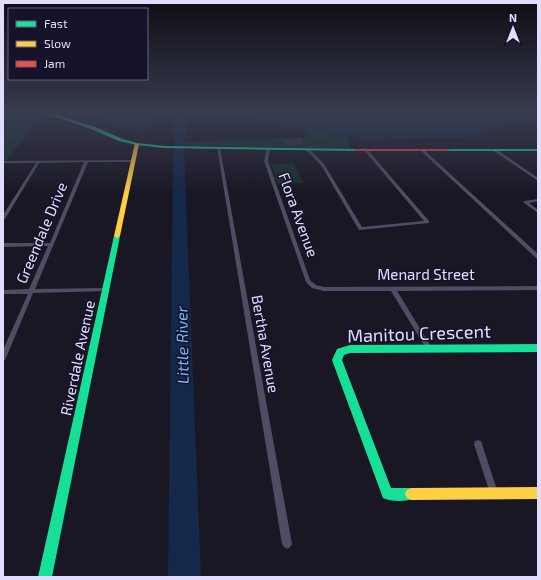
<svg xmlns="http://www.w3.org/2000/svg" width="541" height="580" viewBox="0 0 541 580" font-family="'Exo 2',sans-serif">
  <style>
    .green { fill: #172f2f }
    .water { fill: #142849 }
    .building { fill: #393645 }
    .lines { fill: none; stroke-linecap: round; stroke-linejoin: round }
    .street { fill: #4e4d64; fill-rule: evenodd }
    .fast { fill: #16e098; fill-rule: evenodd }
    .slow { fill: #ffcf43; fill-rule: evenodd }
    .jam { fill: #f24e42; fill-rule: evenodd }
    .labels { text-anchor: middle; stroke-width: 3; stroke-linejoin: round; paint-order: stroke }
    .street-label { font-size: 15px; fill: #e0ddfd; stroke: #161229 }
    .water-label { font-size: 16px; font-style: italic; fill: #72bbf6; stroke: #161229 }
    .near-street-label { font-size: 18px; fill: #e0ddfd; stroke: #161229 }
  </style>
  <rect width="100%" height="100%" fill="#1a1724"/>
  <path class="green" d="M3,113H36L43,115L6,161H3Z
    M304,130L329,132L333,138H348L350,149L186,146V142L308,137Z
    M294,163L304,183L278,185L271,164Z"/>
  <path class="water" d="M107,113H151L149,128L140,129L132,125L103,122Z
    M171,113H188L184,149L201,577H168L173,158L175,149Z
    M210,113H538V125H505L483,130L484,133L483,134L486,135H463L465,137L361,140L351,135L348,138H333L329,132L304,130L301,125Z"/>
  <path class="building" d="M301,138L303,144L286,145L284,139Z"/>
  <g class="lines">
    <path class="street" d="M217,147L220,148L292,544L290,547L287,549L284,547L282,544Z
      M267,148L270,149L268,161L310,280L316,285L324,287L538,286V290L397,291L432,348L431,350L429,351L427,350L391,291H324L312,288L306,282L264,161Z
      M364,148H366L429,221V223L359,230L321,165L306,150L309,149L324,164L362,227L424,221L364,150Z
      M421,149H423L538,254V259L536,258L421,151Z
      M494,149H496L538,178V181L494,151Z
      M133,160H134V162H88L35,289L106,288L109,290L108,291L33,293L6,358L5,360L3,361V350L28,294H3V290L29,289L48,246L3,247V243H50L84,162L39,163L5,219L3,220V215L36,163H3V161Z
      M538,199V201L529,203L538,210V213L523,202L525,201Z
      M478,440L481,441L482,444L498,493L497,496L494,497L491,496L490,493L474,444L475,441Z"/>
    <path class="fast" d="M44,113H50L95,127L123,139L137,143L164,146L356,149L358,150L356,151L164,148L137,145L119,141L91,129Z
      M446,149H538V151H448L446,150Z
      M117,234L120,236L52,577H38L114,236Z
      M538,344V352L350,353L344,355L342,360L391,488H411L415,490L417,494L415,498C407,502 391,502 383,498L332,360L337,349L350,345Z"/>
    <path class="slow" d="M135,143L139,144L120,236L117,238L114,236Z
      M538,487V499L411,500L407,498L405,494L407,490L411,488Z"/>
    <path class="jam" d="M354,149H448L450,150L448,151H356L354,150Z"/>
  </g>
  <linearGradient id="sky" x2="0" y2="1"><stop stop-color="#0e0d14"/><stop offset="0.58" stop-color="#383c50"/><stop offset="1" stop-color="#383c50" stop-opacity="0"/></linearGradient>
  <rect width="541" height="194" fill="url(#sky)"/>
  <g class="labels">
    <g class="street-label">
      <text transform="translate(298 215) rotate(70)" y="5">Flora Avenue</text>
      <text transform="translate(42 233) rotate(-67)" y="5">Greendale Drive</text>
      <text x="426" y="280">Menard Street</text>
      <text transform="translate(265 344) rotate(80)" y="5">Bertha Avenue</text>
      <text transform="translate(78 358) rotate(-78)" y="5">Riverdale Avenue</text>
    </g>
    <g class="water-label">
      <text transform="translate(182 345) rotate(-91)" y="6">Little River</text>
    </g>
    <g class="near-street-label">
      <text transform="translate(419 334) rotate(-2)" y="6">Manitou Crescent</text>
    </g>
  </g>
  <rect width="541" height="580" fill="none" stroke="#e0ddfd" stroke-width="8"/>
  <rect x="8" y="8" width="140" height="72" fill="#161229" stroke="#67637e"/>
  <rect x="16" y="21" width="20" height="6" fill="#16e098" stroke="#67637e"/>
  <text x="44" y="28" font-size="12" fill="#e0ddfd">Fast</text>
  <rect x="16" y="41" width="20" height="6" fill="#ffcf43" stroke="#67637e"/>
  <text x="44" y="48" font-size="12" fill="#e0ddfd">Slow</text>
  <rect x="16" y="61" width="20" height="6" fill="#f24e42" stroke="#67637e"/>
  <text x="44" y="68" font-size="12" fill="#e0ddfd">Jam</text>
  <g transform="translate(513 28)" stroke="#161229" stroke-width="3" paint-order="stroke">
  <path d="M0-3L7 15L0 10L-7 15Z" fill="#e0ddfd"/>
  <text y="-6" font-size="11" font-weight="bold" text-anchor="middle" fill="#e0ddfd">N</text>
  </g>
</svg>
